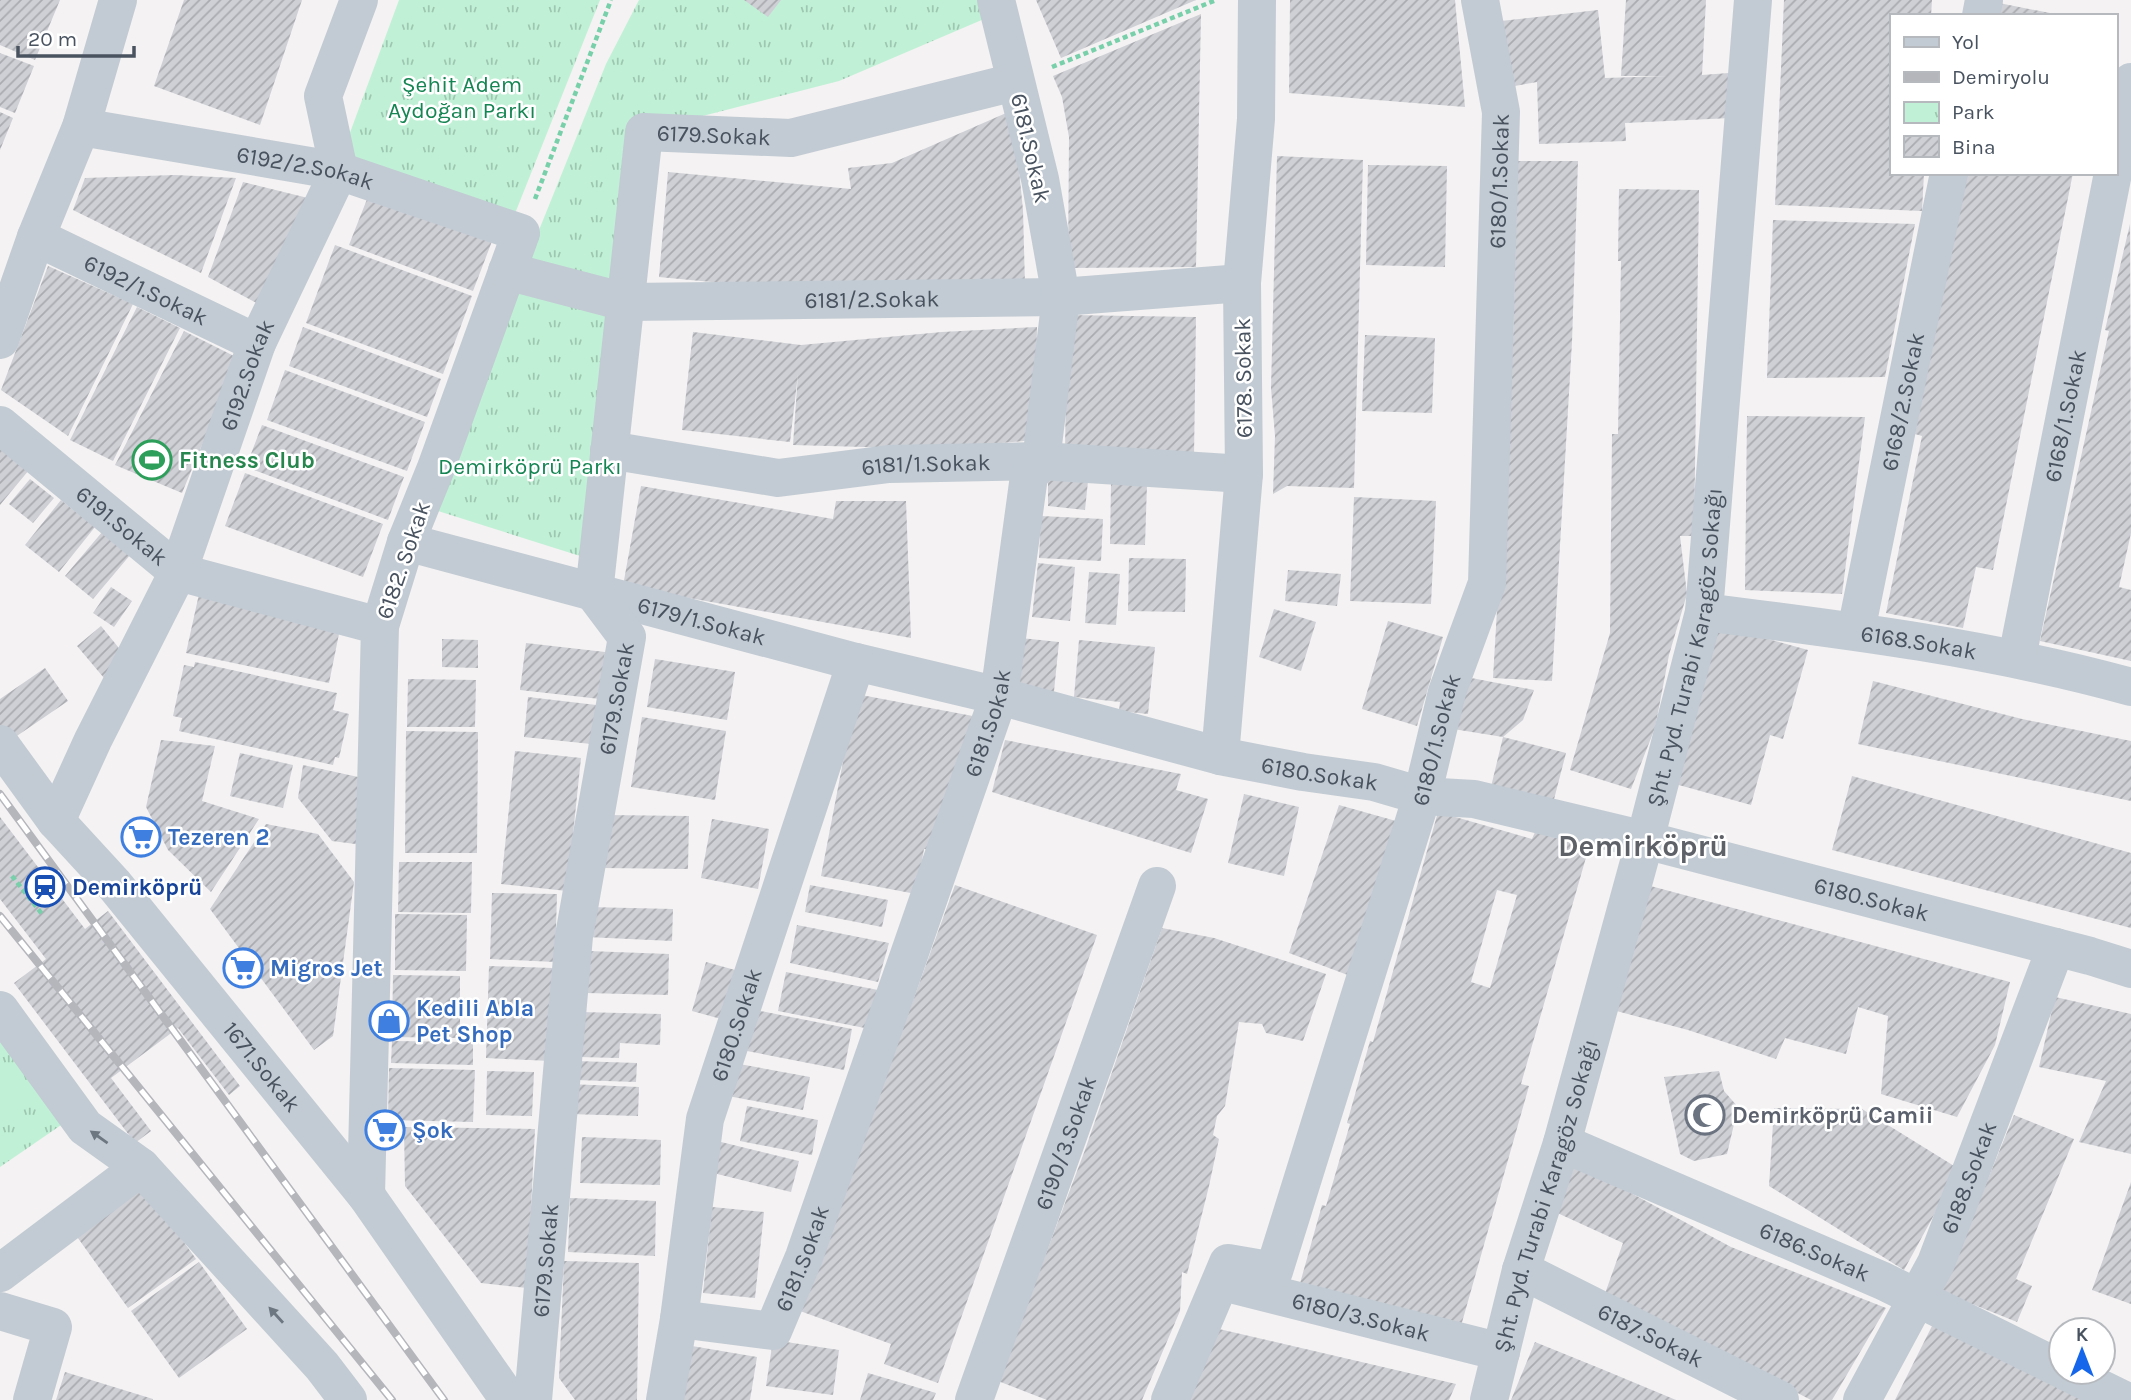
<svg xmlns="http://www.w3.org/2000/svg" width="2131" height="1400" viewBox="0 0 2131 1400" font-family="Karla,sans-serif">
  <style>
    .park { fill: url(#park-tufts) }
    .garden { fill: #c0f1d6 }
    .building { fill: url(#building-hatch); fill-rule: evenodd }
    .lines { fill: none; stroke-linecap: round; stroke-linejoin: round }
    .path { stroke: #77d0a9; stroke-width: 4.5; stroke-dasharray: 5 3.5; stroke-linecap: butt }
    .minor { stroke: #c2cbd3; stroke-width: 38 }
    .rail-casing { stroke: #b4b6bc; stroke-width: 8 }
    .rail { stroke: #fff; stroke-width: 5; stroke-dasharray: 16; stroke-linecap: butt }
    .oneway { fill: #6d7782 }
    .labels { text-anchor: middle; stroke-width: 5; stroke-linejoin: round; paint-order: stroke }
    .park-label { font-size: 23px; fill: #158553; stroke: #fff }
    .street-label { font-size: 23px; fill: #495360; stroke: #fff }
    .leisure-label { font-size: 23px; font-weight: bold; fill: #27864d; stroke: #fff; text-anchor: start }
    .shop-label { font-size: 23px; font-weight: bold; fill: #366cbe; stroke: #fff; text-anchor: start }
    .transit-label { font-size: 23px; font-weight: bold; fill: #164399; stroke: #fff; text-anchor: start }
    .worship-label { font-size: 23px; font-weight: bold; fill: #5b616d; stroke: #fff; text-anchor: start }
    .district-label { font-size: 30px; font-weight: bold; fill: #5e6167; stroke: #fff }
  </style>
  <defs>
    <pattern id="park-tufts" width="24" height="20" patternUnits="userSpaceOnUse" patternTransform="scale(1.75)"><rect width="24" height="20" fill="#c0f1d6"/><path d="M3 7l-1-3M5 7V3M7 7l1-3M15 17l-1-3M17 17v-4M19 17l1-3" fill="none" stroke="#9ec6b1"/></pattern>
    <pattern id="building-hatch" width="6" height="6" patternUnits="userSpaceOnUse" patternTransform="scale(1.75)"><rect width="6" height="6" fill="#ced0d6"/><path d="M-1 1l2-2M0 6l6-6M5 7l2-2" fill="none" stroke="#a9abb1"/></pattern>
  </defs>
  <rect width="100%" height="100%" fill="#f4f2f2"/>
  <path class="park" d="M399,0H600L514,216L341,157Z
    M639,0H978L984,19L839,81L687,120L651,148L580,556L438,511L510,302L606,64Z
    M0,1034L64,1123L0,1167Z"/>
  <path class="garden" d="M0,1063L28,1101L0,1121Z"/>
  <path class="building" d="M0,0H60L35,60L0,45Z
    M184,0H302L260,125L154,86Z
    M744,0H781L768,17Z
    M1036,0H1196L1061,58Z
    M1290,0H1455L1465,107L1289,93Z
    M1626,0H1706L1702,75L1729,73L1731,118L1625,123L1626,141L1539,144L1537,82L1509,87L1501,21L1598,10L1605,78L1667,76H1621Z
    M1784,0H1932L1931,16H1891V173H1924L1922,211L1775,205Z
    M1999,3L2055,14V16H1996Z
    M1201,14L1196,267L1068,268L1069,137L1062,97L1053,76Z
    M0,53L34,66L15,113L0,107Z
    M1013,110L1023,210L1025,286L786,289L659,277L668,172L851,189L848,168L892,163Z
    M0,112L13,118L0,150Z
    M1277,156L1363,160L1354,488L1287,486L1273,494L1275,436L1271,388Z
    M1518,161H1578L1572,342L1552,681L1493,678L1513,339Z
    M1368,165L1447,166L1445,267L1366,265Z
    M1965,173H2073L1993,570L1976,567L1963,628L1886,613L1922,436L1915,434Z
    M175,175L236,178L201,273L73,210L85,178Z
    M243,182L308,198L260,305L208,277Z
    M371,189L494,236L473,291L349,245Z
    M1619,189L1699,190L1694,536H1680L1687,594L1669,655L1655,728L1631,789L1570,770L1610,633L1612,434H1618L1621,261H1618Z
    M1773,220L1915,224L1885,377L1767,378Z
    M2130,224L2131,533L2119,587L2131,590V661L2040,641L2109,331L2105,330Z
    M335,245L472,296L443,374L306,323Z
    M48,266L133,304L68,436L1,390Z
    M137,307L180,328L113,461L70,440Z
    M1067,315L1196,317L1194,456L1065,454Z
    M303,327L441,379L427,417L289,366Z
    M1037,327L1035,440L935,449L793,445L798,374L790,442L682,430L693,332L801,345L942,332Z
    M184,331L238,358L182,493L115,465Z
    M1365,335L1435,338L1432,413L1362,411Z
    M285,370L425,422L407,471L267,420Z
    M1747,416L1865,417L1842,594L1745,590Z
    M262,425L404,477L388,520L246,467Z
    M0,446L29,470L0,505Z
    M245,473L383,524L363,577L225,526Z
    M30,479L54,498L33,523L9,504Z
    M1048,479L1088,481L1085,510L1048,506Z
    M1111,484H1147L1145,545L1110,544Z
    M641,486L833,519L836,501H906L911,638L623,586Z
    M1354,497L1436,501L1431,604L1350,601Z
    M61,500L95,527L59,572L25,545Z
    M1041,516L1103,519L1101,561L1039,558Z
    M103,531L131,554L93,599L65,576Z
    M1129,558L1186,559L1185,612L1128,611Z
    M1038,563L1075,567L1070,621L1032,617Z
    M1288,570L1341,574L1337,606L1285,601Z
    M1089,572L1120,574L1116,625L1085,623Z
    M111,587L132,601L114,627L93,613Z
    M199,594L341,624L329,683L186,653Z
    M1274,609L1316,622L1301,671L1259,657Z
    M1388,621L1443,637L1417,726L1362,709Z
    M1713,624L1808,650L1783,739L1770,735L1751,805L1668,782Z
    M101,626L127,658L104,678L77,646Z
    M1021,638L1059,642L1053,701L1015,697Z
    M442,639L478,640V668L442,667Z
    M1079,640L1155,647L1148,714L1119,711L1120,702L1074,697Z
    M526,643L605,652L600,699L520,690Z
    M655,659L735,672L727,720L647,707Z
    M195,662L337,693L333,710L349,714L339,758L335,757L333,765L179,731L182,718L173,716L184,665L194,667Z
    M45,668L68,701L8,742L0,731V699Z
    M1461,676L1534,690L1523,720L1503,737L1447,728Z
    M408,679L476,680L475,727H407Z
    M1873,681L2022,719L2131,741V801L1858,744Z
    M856,694L978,717L940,851L924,849L916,894L821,876Z
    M528,697L605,706L601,745L524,737Z
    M642,717L726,731L715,800L631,787Z
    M406,731L478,732L477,853H405Z
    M1503,737L1566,753L1552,807L1490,791Z
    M161,740L215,746L202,801L259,819L211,892L168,850L146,807Z
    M1005,740L1181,774L1176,790L1208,799L1191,853L992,792Z
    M515,751L581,758L567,891L501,884Z
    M240,753L293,765L283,808L230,796Z
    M303,765L372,780L371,846L332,841L298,798Z
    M1852,776L2131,853V928L1832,850Z
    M1244,794L1299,807L1284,876L1228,863Z
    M1339,805L1396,821L1353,977L1289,953Z
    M1438,812L1532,839L1535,832L1589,847L1521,1084L1529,1086L1459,1333L1299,1287L1322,1205L1326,1206L1350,1124L1347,1123L1370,1041L1373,1042ZM1497,890L1517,895L1490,988L1471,982Z
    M604,815L689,816L688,869L603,868Z
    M0,817L85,929L108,911L240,1086L229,1095L178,1028L111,1078L151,1131L135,1143L14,983L46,959L0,899Z
    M712,819L769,829L758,889L701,878Z
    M266,824L318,834L354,882L333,1036L314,1050L210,909Z
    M399,862H472L471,913L398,912Z
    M1643,884L2010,982L1995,1045L1957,1117L1881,1094L1888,1016L1858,1007L1846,1054L1785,1038L1776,1059L1688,1030L1609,1009Z
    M810,885L888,900L882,927L805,912Z
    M955,885L1097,935L938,1383L884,1364L891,1344L800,1311Z
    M492,893L557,894L555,962L490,959Z
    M588,907L673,909L672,941L587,937Z
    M395,914L467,915L466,971L395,970Z
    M797,925L889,943L878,982L790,963Z
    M1162,928L1214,938L1326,974L1303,1041L1266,1033L1262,1024L1239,1022L1225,1106L1217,1116L1213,1135L1219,1139L1209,1186L1187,1274L1182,1272L1180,1311L1142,1400H1047L998,1381L1085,1150Z
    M588,951L669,954L668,995L586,993Z
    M706,962L746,973L732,1022L692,1011Z
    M489,966L552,968L550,1061L486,1058Z
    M786,972L878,990L870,1029L778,1011Z
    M393,975L460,976V1038L392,1037Z
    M2055,997L2131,1014V1154L2079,1142L2106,1081L2039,1067Z
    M755,1010L852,1029L844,1070L747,1051Z
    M580,1012L661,1014L660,1045L620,1043L619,1058L579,1057Z
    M392,1041L473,1042V1065L391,1063Z
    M576,1061L637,1063L636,1082L576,1080Z
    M734,1063L810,1077L803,1110L728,1096Z
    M389,1068L475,1070L473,1122L388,1120Z
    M487,1071L534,1072L532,1116L486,1115Z
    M1719,1071L1724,1091L1738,1107L1727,1154L1694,1161L1680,1154L1664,1077Z
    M569,1084L639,1087L638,1116L568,1114Z
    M747,1106L818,1120L812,1155L740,1141Z
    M1774,1108L1862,1109L1959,1169L1904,1270L1769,1186Z
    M2014,1115L2074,1139L2016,1279L2032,1286L2017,1322L1942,1292Z
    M404,1127L535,1129L527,1288L481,1283L405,1186Z
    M582,1137L661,1140L660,1185L580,1183Z
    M717,1141L799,1161L791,1192L709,1172Z
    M1566,1158L1731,1247L1886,1308L1832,1400H1811L1706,1345L1602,1302L1623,1243L1553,1211Z
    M2131,1182V1304L2092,1290Z
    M143,1185L196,1259L128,1308L75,1234Z
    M570,1198L656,1201L655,1256L568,1252Z
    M712,1207L764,1212L755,1298L703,1293Z
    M564,1261L639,1263L637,1400H575L559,1378Z
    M199,1262L247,1329L179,1378L131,1311Z
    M1933,1324L2088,1400H1895Z
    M1219,1329L1456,1384L1449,1400H1186Z
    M773,1340L839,1350L833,1395L766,1386Z
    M1535,1342L1604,1370L1676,1400H1511Z
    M692,1346L757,1357L750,1400H683Z
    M65,1372L153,1399V1400H56Z
    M868,1373L936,1393L933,1400H860Z"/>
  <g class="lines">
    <path class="path" d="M1052,67L1216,0
      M535,199L611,0
      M12,876L42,914"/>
    <g class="minor">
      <path d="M1981,16L1984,0"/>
      <path id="s1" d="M81,127L339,171L521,233L436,468L406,542L380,626L366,1195"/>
      <path d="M2115,161L2131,82"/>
      <path id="s2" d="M36,237L257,343"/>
      <path id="s3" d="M507,271L625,302L1061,297L1242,283"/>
      <path d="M0,340L36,237L81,127L118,0"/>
      <path id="s4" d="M0,425L178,572L380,626"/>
      <path id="s5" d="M609,450L778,478L889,464L1041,461L1244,474"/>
      <path id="s6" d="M406,542L856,662L999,696L1220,756L1303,772L1374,782L1422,796L1474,799L1645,840L2090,956L2131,969"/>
      <path id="s7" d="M1704,612C1847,630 1991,648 2131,687"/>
      <path id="s8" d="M1856,631L1949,173"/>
      <path id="s9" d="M2017,658L2113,173"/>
      <path id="s10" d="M0,744L56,821L113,883L366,1195L509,1400"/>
      <path d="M1220,756L1244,474L1242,283L1256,119L1257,0"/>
      <path id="s11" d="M56,821L93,740L178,572L257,343L339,171L323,96L359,0"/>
      <path d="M0,1010L85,1127L141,1167L322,1366L348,1400"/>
      <path id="s12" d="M1562,1143L1883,1281L2061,1369"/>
      <path id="s13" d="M1521,1270L1780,1400"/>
      <path d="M0,1273L141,1167"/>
      <path id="s14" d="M1235,1285L1501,1352"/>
      <path d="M0,1311L53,1327L32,1400"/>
      <path id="s15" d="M679,1319L773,1331L804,1257L999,696L1029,476L1041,461L1061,297L1040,179L996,0"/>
      <path d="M2067,1372L2124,1400"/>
      <path id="s16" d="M533,1400L574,936L627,637L594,593L644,132L791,138L1015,82"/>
      <path id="s17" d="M665,1400L679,1319L705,1119L856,662"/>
      <path id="s18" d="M974,1400L1157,886"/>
      <path id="s19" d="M1170,1400L1228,1263L1274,1271L1422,796L1447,692L1487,583L1501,112L1480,0"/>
      <path id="s20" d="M1489,1400L1521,1270L1562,1143L1645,840L1704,612L1753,0"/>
      <path id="s21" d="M1862,1400L1936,1263L2056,947"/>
    </g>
    <g class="rail-casing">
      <path id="rail" d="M0,794L444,1400
        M0,916L392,1400"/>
    </g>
    <use href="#rail" class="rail"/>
  </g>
  <defs><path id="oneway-solid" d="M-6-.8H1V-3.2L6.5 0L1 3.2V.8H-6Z" transform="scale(1.75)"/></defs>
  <g class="oneway">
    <use href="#oneway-solid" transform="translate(99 1137) rotate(-145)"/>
    <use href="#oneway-solid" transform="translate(276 1315) rotate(-132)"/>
  </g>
  <defs>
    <g id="stadium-ring" transform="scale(2.0125)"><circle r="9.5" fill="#fff" stroke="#2e9e5b" stroke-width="1.5"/><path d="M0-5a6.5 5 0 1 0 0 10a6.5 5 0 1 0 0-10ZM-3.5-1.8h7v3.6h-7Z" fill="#2e9e5b"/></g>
    <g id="supermarket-ring" transform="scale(2.0125)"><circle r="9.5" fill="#fff" stroke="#3f7fe0" stroke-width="1.5"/><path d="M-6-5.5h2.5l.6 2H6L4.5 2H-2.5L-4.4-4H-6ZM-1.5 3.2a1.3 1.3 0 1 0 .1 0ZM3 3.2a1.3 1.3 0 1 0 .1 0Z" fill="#3f7fe0"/></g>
    <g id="station-ring" transform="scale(2.0125)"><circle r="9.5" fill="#fff" stroke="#1a4fb4" stroke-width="1.5"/><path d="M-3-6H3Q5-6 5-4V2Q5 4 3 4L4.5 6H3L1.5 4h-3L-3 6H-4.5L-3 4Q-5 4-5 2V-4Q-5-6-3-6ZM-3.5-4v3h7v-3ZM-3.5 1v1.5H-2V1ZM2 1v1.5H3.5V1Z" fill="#1a4fb4"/></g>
    <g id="shop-ring" transform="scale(2.0125)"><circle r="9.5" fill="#fff" stroke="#3f7fe0" stroke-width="1.5"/><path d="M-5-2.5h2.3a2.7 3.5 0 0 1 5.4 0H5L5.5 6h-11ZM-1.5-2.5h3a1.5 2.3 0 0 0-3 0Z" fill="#3f7fe0"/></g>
    <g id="mosque-ring" transform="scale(2.0125)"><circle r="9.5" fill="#fff" stroke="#6b7280" stroke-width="1.5"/><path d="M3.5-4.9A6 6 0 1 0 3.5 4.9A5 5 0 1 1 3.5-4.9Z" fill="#6b7280"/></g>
  </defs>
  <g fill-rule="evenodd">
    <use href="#stadium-ring" x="152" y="460"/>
    <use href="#supermarket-ring" x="141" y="837"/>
    <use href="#station-ring" x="45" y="887"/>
    <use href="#supermarket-ring" x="243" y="968"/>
    <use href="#shop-ring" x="389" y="1021"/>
    <use href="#mosque-ring" x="1705" y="1115"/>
    <use href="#supermarket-ring" x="385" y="1130"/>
  </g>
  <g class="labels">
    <g class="park-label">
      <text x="462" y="92">Şehit Adem<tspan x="462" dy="26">Aydoğan Parkı</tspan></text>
      <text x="530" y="474">Demirköprü Parkı</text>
    </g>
    <g class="street-label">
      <text dy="8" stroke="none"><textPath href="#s16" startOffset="1358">6179.Sokak</textPath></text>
      <text transform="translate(1031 148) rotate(77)" y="8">6181.Sokak</text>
      <text dy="8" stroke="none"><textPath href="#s1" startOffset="228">6192/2.Sokak</textPath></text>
      <text dy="8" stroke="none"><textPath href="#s19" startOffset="1318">6180/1.Sokak</textPath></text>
      <text dy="8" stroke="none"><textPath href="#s2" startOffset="122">6192/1.Sokak</textPath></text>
      <text dy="8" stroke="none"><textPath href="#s3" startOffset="369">6181/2.Sokak</textPath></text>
      <text dy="8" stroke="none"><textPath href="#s11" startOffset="486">6192.Sokak</textPath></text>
      <text transform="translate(1243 378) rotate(-91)" y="8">6178. Sokak</text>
      <text dy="8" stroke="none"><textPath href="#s8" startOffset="234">6168/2.Sokak</textPath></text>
      <text dy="8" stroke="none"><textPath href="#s9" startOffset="247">6168/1.Sokak</textPath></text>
      <text dy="8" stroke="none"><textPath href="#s5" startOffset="320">6181/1.Sokak</textPath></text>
      <text dy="8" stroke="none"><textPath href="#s4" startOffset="158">6191.Sokak</textPath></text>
      <text transform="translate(403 560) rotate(-71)" y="8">6182. Sokak</text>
      <text dy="8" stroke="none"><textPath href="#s6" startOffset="306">6179/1.Sokak</textPath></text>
      <text dy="8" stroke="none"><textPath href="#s7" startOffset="217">6168.Sokak</textPath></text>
      <text dy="8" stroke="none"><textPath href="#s20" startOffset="779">Şht. Pyd. Turabi Karagöz Sokağı</textPath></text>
      <text dy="8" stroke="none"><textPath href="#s16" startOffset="707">6179.Sokak</textPath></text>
      <text dy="8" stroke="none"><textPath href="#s15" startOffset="740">6181.Sokak</textPath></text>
      <text dy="8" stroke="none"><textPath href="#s19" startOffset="751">6180/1.Sokak</textPath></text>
      <text dy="8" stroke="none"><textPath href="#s6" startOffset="943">6180.Sokak</textPath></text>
      <text dy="8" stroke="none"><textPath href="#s6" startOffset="1510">6180.Sokak</textPath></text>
      <text dy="8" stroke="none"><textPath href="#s17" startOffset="383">6180.Sokak</textPath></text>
      <text dy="8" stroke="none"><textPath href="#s10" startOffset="416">1671.Sokak</textPath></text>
      <text dy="8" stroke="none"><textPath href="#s18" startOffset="273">6190/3.Sokak</textPath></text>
      <text dy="8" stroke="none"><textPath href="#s21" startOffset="247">6188.Sokak</textPath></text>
      <text dy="8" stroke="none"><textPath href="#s20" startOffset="212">Şht. Pyd. Turabi Karagöz Sokağı</textPath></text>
      <text dy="8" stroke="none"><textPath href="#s12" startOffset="275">6186.Sokak</textPath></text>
      <text dy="8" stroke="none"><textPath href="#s15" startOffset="173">6181.Sokak</textPath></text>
      <text dy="8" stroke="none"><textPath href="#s16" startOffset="140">6179.Sokak</textPath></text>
      <text dy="8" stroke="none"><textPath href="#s14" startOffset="130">6180/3.Sokak</textPath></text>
      <text dy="8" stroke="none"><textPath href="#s13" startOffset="145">6187.Sokak</textPath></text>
    </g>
    <g class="leisure-label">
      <text x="179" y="468">Fitness Club</text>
    </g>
    <g class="shop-label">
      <text x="168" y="845">Tezeren 2</text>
      <text x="270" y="976">Migros Jet</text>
      <text x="416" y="1016">Kedili Abla<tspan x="416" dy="26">Pet Shop</tspan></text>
      <text x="412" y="1138">Şok</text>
    </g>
    <g class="transit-label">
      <text x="72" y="895">Demirköprü</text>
    </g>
    <g class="worship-label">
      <text x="1732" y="1123">Demirköprü Camii</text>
    </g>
    <g class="district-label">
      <text x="1643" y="856">Demirköprü</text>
    </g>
  </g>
  <rect x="1890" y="14" width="228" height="161" fill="#ffffff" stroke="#b6babf" stroke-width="2"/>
  <rect x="1904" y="37" width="35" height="10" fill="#c2cbd3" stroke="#b6babf" stroke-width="2"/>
  <text x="1952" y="49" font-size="21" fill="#495360">Yol</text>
  <rect x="1904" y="72" width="35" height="10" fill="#b4b6bc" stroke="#b6babf" stroke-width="2"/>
  <text x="1952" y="84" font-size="21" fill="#495360">Demiryolu</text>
  <rect x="1904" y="102" width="35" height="21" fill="url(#park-tufts)" stroke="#b6babf" stroke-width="2"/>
  <text x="1952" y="119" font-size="21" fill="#495360">Park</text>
  <rect x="1904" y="136" width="35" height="21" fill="url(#building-hatch)" stroke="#b6babf" stroke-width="2"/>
  <text x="1952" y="154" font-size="21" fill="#495360">Bina</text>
  <g transform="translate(2082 1351)"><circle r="33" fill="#ffffff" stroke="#b6babf" stroke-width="2"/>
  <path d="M0-5L12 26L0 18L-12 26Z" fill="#1566ea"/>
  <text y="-10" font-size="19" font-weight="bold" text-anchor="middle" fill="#495360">K</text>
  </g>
  <path d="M18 46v10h116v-10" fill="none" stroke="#495360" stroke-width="3.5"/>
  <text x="28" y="46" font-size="21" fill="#495360" stroke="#ffffff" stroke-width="5" paint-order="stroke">20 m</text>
</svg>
